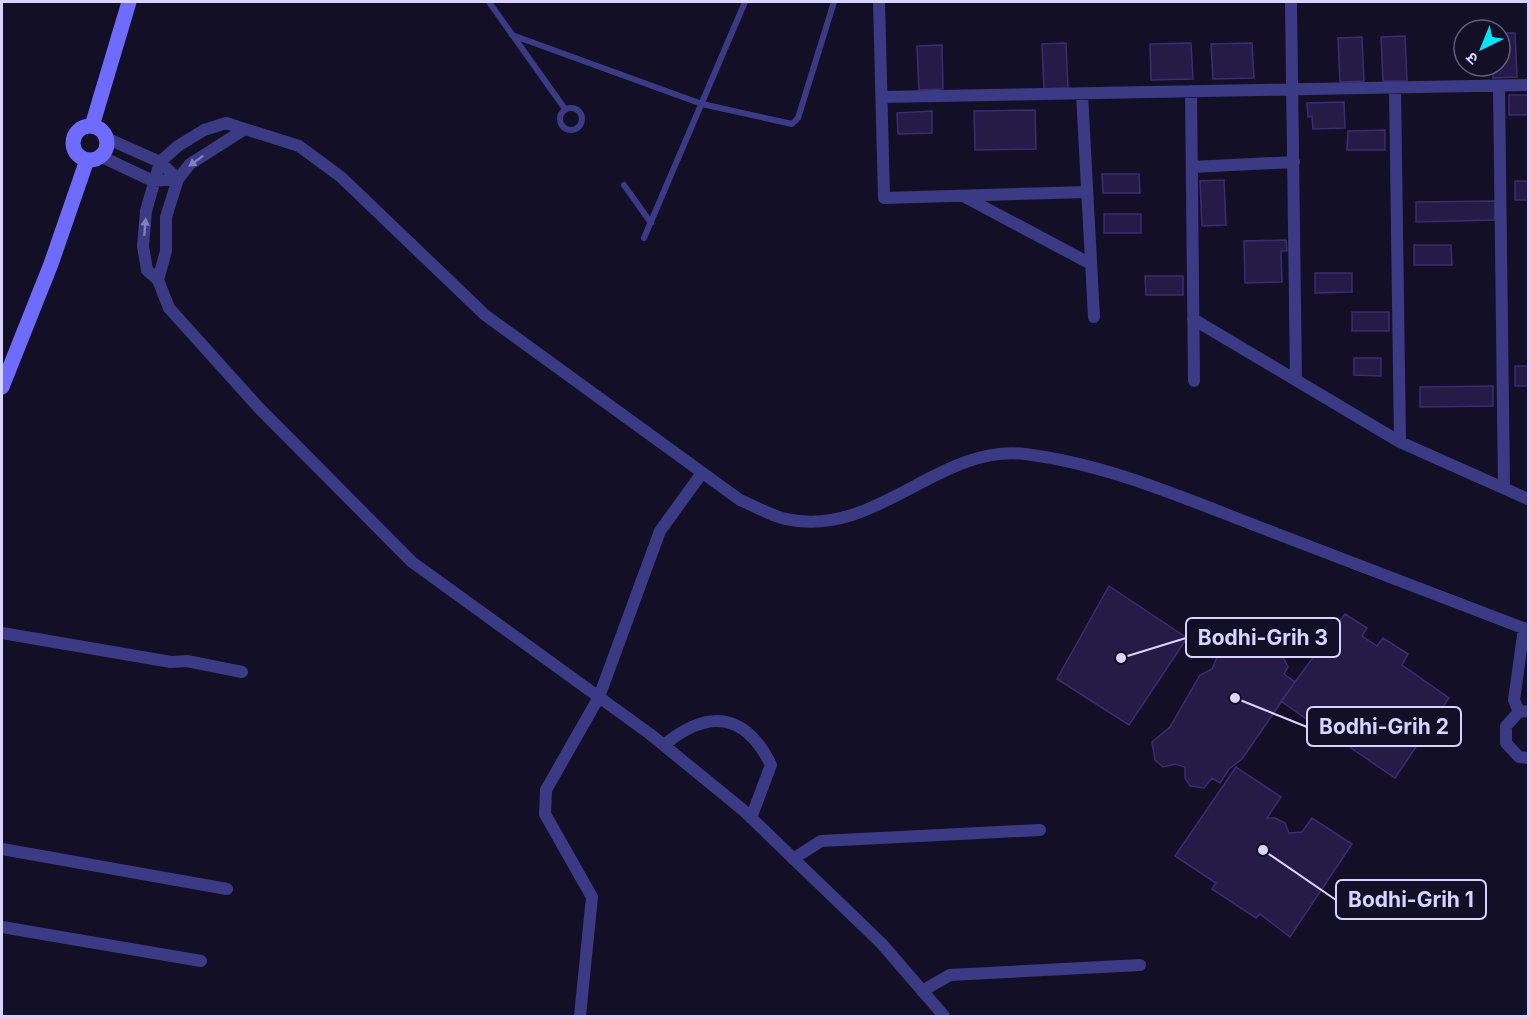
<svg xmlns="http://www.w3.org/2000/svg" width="1530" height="1018" viewBox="0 0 1530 1018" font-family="Inter,'Noto Sans Devanagari',sans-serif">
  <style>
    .building { fill: #241b47; stroke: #3b2d73; stroke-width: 1.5 }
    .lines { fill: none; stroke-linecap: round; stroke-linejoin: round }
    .lane { stroke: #3d3a85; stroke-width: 6 }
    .street { stroke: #3d3a85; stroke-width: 12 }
    .secondary { stroke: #6f6bff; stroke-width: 15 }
    .oneway { fill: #837fbc }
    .leader { fill: none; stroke: #d9d4ff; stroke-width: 2 }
    .callout-dot { fill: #d9d4ff; stroke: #130f26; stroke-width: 2 }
    .callout { fill: #130f26; stroke: #d9d4ff; stroke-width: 2 }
    .callout-label { font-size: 21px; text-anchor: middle; font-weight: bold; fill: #d9d4ff }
  </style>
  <rect width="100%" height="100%" fill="#130f26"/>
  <path class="building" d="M1500,33H1515L1517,77L1493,78V66H1500Z
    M1405,36L1407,81H1383L1381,37Z
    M1362,37L1364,81L1340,82L1338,38Z
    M1066,43L1068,88L1044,89L1042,44Z
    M1191,43L1193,79L1151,80L1150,44Z
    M1252,43L1254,78L1213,79L1211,44Z
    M942,45L943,89L919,90L917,46Z
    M1509,95H1528V115H1509Z
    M1344,102L1345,128L1313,129L1312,116L1308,117L1307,103Z
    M1035,110L1036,149L975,150L974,111Z
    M932,111V133L898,134L897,113Z
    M1385,130V150H1347L1348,131Z
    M1102,174H1139L1140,193H1103Z
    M1224,180L1226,225L1202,226L1200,181Z
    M1515,181H1528V200H1515Z
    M1495,201V220L1416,222V202Z
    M1104,214H1141V233H1104Z
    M1286,240L1287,251H1281L1282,282L1245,283L1244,241Z
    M1414,245H1451L1452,265H1414Z
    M1315,273H1352V292L1315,293Z
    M1145,276H1183V295H1146Z
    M1352,312H1389V331H1352Z
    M1354,358H1381V376L1354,375Z
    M1515,366H1528V386H1515Z
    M1493,386V406L1420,407V387Z
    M1109,586L1187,638L1129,725L1057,679Z
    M1345,614L1367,628L1362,636L1377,646L1383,638L1408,654L1402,665L1449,698L1395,778L1351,748L1347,740L1338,734L1330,731L1326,733L1281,701Z
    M1241,624L1262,625L1276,636L1275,641L1286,652L1283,657L1288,667L1284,674L1295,682L1242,759L1229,769L1220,783L1212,778L1204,788L1190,786L1185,778V767L1175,764L1163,767L1155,760L1152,742L1170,727L1200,675L1212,669L1230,627Z
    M1236,767L1281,797L1267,818H1275L1285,823L1289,833L1302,832L1312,818L1352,844L1290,937L1260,914L1256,918L1212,889L1216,883L1175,856Z"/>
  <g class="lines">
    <path class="lane" d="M489,2L565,109
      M512,35L702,104L792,124L798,118L834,2
      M560 119a11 11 0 1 1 22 0a11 11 0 1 1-22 0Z
      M624,185L651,223
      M644,238L745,2"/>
    <path class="street" d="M879,2L884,198L1087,192
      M1291,2L1296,380
      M1499,86L1504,488
      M1395,88L1400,442
      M1191,91L1194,381
      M1082,94L1094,317
      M882,97L1528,85
      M106,138L160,162L178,179
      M100,156L153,181L178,179
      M1192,167L1294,162
      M965,197L1091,264
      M158,280L166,251V217L178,179L190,164L245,129
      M1193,319L1400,442L1528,499
      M2,633L171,662L187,661L242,672
      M1528,711L1519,712L1506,726V743L1519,757L1528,758
      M1519,712L1514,700L1524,628
      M664,745C708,709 745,712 771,765L751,818
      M2,849L227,889
      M793,859L821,841L1040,830
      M2,927L201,961
      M922,991L950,975L1140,965
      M580,1016L592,897L545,814L546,790L599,697L660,531L702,473
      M944,1016L882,944L743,810L650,734L412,562L259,408L169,308L158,280L147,270L143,246L146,211L160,162L178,146L204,130L226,123L299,146L341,177L485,315L740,500C755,506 771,516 786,519C876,539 938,444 1025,454C1105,464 1179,496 1254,525C1345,560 1437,595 1528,630"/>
    <path class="secondary" d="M92,126L129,2
      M73 143a17 17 0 1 1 34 0a17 17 0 1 1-34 0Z
      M2,387L51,264L87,160"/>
  </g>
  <defs><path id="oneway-solid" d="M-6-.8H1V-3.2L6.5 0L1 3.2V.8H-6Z" transform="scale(1.5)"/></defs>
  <g class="oneway">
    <use href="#oneway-solid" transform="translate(196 161) rotate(144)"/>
    <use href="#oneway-solid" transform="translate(145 227) rotate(-85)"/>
  </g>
  <path class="leader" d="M1121 658L1186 638M1235 698L1307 727M1263 850L1336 900"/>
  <g class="callout-dot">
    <circle cx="1121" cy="658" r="6"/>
    <circle cx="1235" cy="698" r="6"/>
    <circle cx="1263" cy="850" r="6"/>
  </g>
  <g class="callout">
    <rect x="1186" y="618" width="154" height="39" rx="6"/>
    <rect x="1307" y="707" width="154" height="39" rx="6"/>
    <rect x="1336" y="880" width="150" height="39" rx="6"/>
  </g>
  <g class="callout-label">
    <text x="1263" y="645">Bodhi-Grih 3</text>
    <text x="1384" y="734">Bodhi-Grih 2</text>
    <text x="1411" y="907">Bodhi-Grih 1</text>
  </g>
  <rect width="1530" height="1018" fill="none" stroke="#d9d4ff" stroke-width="6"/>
  <g transform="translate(1482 48) rotate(223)"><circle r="28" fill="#130f26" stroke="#625e7d" stroke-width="1.5"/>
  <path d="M0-4.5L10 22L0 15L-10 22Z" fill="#00e5ff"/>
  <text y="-9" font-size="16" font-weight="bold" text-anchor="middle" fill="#d9d4ff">उ</text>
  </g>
</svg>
